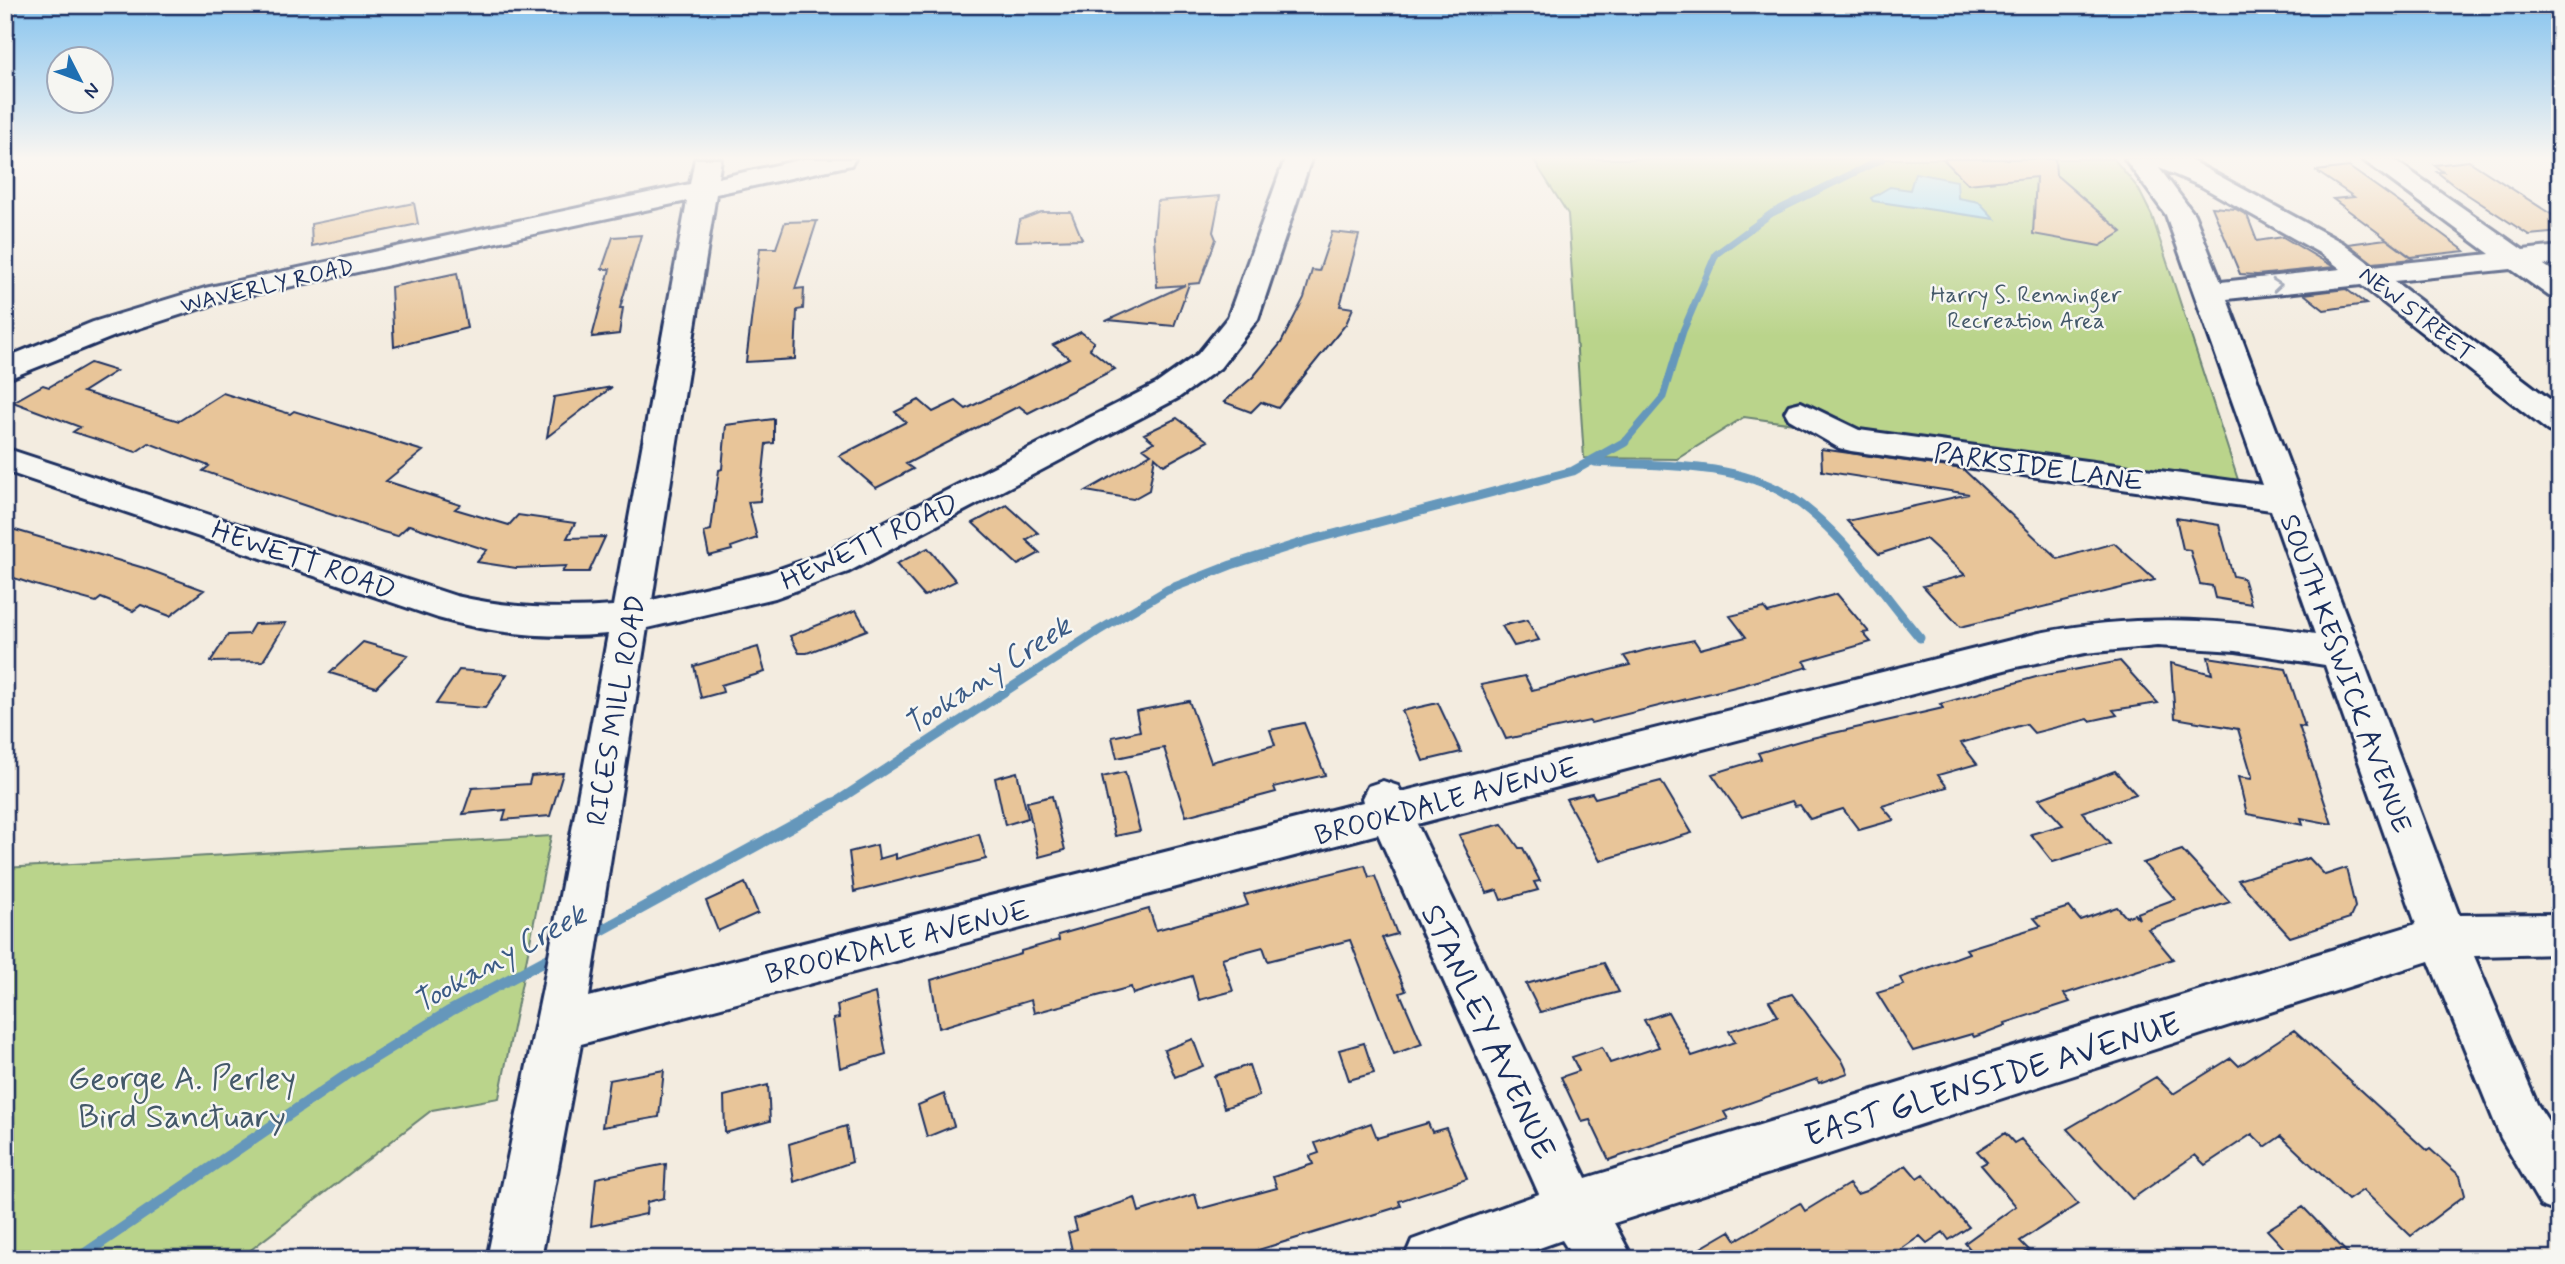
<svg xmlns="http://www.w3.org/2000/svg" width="2565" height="1264" viewBox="0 0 2565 1264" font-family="Mynerve,sans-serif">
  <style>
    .green { fill: #bad48b; stroke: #6a8274; stroke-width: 2 }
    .water { fill: #97dcf9; stroke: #6597bb; stroke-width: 2 }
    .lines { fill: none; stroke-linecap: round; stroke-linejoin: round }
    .stream-far2 { stroke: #6597bb; stroke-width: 7 }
    .stream-far1 { stroke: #6597bb; stroke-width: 9 }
    .stream { stroke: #6597bb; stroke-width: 11 }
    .building { fill: #e8c599; stroke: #1b2f5e; stroke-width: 2 }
    .minor-casing { stroke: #1b2f5e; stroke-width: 6 }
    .minor { fill: #f6f6f2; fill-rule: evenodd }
    .oneway { stroke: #8892a8 }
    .labels { text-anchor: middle; stroke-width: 5; stroke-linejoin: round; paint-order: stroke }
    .far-street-label { font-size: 23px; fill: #1b2f5e; stroke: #f6f6f2 }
    .far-park-label { font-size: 23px; fill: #435869; stroke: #f6f6f2 }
    .street-label { font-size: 28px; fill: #1b2f5e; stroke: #f6f6f2 }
    .water-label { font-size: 30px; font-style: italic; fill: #3a5a85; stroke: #f6f6f2 }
    .near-street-label { font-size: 33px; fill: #1b2f5e; stroke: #f6f6f2 }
    .near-park-label { font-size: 33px; fill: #435869; stroke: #f6f6f2 }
  </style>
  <rect width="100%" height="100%" fill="#f3ece0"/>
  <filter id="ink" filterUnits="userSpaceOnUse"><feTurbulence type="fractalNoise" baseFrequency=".0143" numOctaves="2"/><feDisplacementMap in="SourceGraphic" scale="14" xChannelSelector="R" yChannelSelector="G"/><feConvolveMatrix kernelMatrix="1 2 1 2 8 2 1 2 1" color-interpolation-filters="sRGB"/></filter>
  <g filter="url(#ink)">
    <path class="green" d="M1533,159H2114L2138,188L2152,216L2240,486L1744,417L1677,459L1584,458L1568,214Z
      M551,836L499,1098L432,1110L239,1259H5V868Z"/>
    <path class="water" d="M1915,173L1957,181L1958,198L1979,202L1995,219L1873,201L1871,198L1890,187L1910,190Z"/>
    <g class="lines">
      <path class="stream-far2" d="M1623,444L1663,397L1683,331L1716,254L1772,213L1882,159"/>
      <path class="stream-far1" d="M1595,462C1657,466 1734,461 1789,496C1840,528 1881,592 1920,638
        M831,805L1098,631L1167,590L1231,565L1307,541L1573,471L1625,442"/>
      <path class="stream" d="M591,936L834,803
        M77,1259L351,1072L450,1011L557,954"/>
    </g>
    <path class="building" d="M1943,159H2055L2056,175L2122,232L2100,246L2033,234L2036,177L1968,184Z
      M2469,161L2560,220V232L2529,235L2456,187L2437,172H2443L2434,165Z
      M2349,167L2400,203L2465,251L2411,257L2333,199L2354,197L2316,171Z
      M1220,196L1213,232L1216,239L1200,283L1189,284L1174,326L1108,320L1185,285L1157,287L1154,236L1157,201Z
      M414,203L418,224L312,246L311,224Z
      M2212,207L2236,209L2247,215L2257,241L2283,237L2334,267L2257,275L2240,274Z
      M1041,212H1071L1082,239L1016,241L1020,220Z
      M817,221L795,289L804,288L803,309L797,310L795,359L746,362L760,248H776L785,222Z
      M1332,232L1359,235L1340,306L1353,308L1346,324L1278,408L1261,402L1251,412L1224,402L1253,377L1281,343L1304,298L1312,270L1319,271Z
      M641,235L620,308H623L619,334L592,337L610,269H602L613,237Z
      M2386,239L2413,259L2373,263L2348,244Z
      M457,273L467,328L394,347L391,287Z
      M2346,289L2366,304L2324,310L2304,294Z
      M1081,332L1094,342L1090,349L1115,369L1028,413L1019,406L906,464L913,469L876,488L839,456L906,422L895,412L919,400L933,412L956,401L966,409L1069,358L1053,345Z
      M90,363L116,371L83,392L179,421L223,393L290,414L294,411L423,451L386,481L460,505L455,509L509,525L518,515L575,523L567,538L605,537L589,572H562L566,566L516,568L477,562L487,550L409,525L397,536L383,532L203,471L209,466L149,443L136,452L73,432L80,427L13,402L43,385L49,387Z
      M612,387L547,437L554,397Z
      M1177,418L1208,441L1164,465L1155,457L1149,490L1133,499L1086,491L1151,454L1143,448L1154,442L1144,434Z
      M774,419V443L766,444L760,501L748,502L757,538L731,547L732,550L709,556L704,532L711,530L719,470L722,469L726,425Z
      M1821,449L1963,469L2058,559L2114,543L2155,580L1960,627L1923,586L1965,575L1926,539L1879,554L1847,521L1969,494L1822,471Z
      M1007,505L1038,533L1026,540L1040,553L1018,565L973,523Z
      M2176,518L2219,525L2233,576L2243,578L2251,604L2215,598L2212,586L2200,584L2190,550L2183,549Z
      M5,527L144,568L204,590L170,616L141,605L133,611L101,598L96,602L35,585L5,575Z
      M928,548L956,581L924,596L896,564Z
      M1837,594L1869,632L1863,633L1871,642L1804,661L1808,667L1743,685L1591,723L1589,721L1506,739L1481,685L1525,676L1532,690L1630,665L1624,656L1646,650L1694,640L1700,649L1746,637L1730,616L1764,608L1768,613Z
      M856,610L867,630L807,653H799L790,636Z
      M1527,620L1539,640L1514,646L1502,626Z
      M286,623L263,661L210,662L228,635L248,634L254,624Z
      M363,642L408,655L376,687L330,673Z
      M758,647L765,672L721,685L723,692L701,698L694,666Z
      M2208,657L2286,669L2305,727L2299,726L2332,824L2301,818L2303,825L2247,814L2238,777L2251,779L2252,776L2238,729L2175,718L2171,663L2212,674Z
      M2120,661L2158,703L2113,710L2117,715L2090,721L2088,719L2034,733L2026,724L1961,743L1977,764L1938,775L1947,787L1882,806L1894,820L1859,830L1843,809L1810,819L1800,805L1795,806L1792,801L1742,817L1712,774L1761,759L1758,753L1803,740L1943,708L1940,704L2036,677Z
      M459,670L507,674L485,708L436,704Z
      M1189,701L1211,762L1275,745L1270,730L1304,723L1325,775L1274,787L1276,792L1186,816L1164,748L1117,758L1112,737L1140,731L1136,711Z
      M1438,703L1461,752L1423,761L1402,711Z
      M2115,771L2136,794L2082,812L2110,844L2053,862L2031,834L2063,825L2039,799Z
      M1017,772L1028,818L1005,825L995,778Z
      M1125,772L1140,831L1115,836L1102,777Z
      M563,773L550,816L503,820L506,810L463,814L472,788L529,784L531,776Z
      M1661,781L1692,833L1600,861L1566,799L1592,793L1595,798Z
      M1052,796L1065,850L1039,857L1027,802Z
      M1502,824L1519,848H1523L1540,881L1534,882L1538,890L1501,900L1497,890L1487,893L1459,835Z
      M979,834L986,859L854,892L849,852L877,845L879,859L896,854V859Z
      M2182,850L2230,902L2148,929L2173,959L2064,994L2070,1002L2005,1023L2006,1025L1974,1037L1972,1034L1913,1051L1877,993L1904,985L1900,978L1969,953L1966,949L2041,926L2034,918L2069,907L2080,920L2117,907L2126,917L2134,914L2139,919L2137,913L2175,899L2143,863Z
      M2309,858L2325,875L2346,868L2355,907L2350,918L2290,937L2238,880Z
      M1365,865L1369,877L1375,876L1397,934L1382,938L1406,991L1400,993L1422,1044L1394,1054L1350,940L1268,961L1263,947L1222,958L1233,991L1199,1000L1192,976L1133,994L1131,987L1034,1013L1031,1000L939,1028L931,980L1021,954V951L1059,940L1058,935L1149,909L1156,930L1248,905L1244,895Z
      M745,883L758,913L718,931L706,901Z
      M1604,963L1619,992L1540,1012L1526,984Z
      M875,993L886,1054L840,1068L833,1019L839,1018L837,1005Z
      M1792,994L1842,1060L1848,1073L1819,1083L1817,1079L1724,1112L1728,1119L1609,1160L1590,1120L1582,1122L1561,1077L1579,1071L1572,1057L1602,1047L1610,1063L1659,1047L1644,1020L1668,1012L1692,1056L1735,1042L1729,1031L1778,1016L1769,1001Z
      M2294,1030L2427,1151L2430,1149L2460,1176L2465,1195L2411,1236L2363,1190L2348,1200L2281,1136L2265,1147L2252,1134L2205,1165L2195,1155L2132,1199L2067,1129L2156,1077L2173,1094L2231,1058L2239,1066Z
      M1193,1039L1203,1066L1175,1077L1164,1050Z
      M1364,1043L1374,1073L1349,1080L1339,1050Z
      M1249,1065L1259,1096L1224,1108L1214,1076Z
      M664,1070L659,1117L602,1127L609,1080Z
      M768,1085L770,1121L725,1133L724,1096Z
      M944,1094L954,1126L927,1137L918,1105Z
      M1371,1123L1377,1138L1428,1123L1432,1132L1446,1128L1467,1179L1399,1201L1401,1206L1229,1259H1074L1068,1233L1077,1230L1074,1219L1135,1198L1139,1212L1195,1194L1199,1209L1277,1188L1273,1177L1313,1164L1310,1156L1319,1153L1315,1143Z
      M846,1126L852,1162L794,1182L789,1144Z
      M2005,1133L2014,1143L2021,1139L2078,1204L2020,1241L2029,1250L2016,1259H1978L1965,1243L2016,1206L1981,1165L1987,1162L1977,1151Z
      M666,1164L664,1198L647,1202L646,1214L591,1226L596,1178Z
      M1906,1165L1917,1178L1923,1174L1969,1227L1949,1240L1943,1232L1927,1243L1920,1236L1887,1259H1682L1730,1231L1736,1240L1800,1203L1805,1211L1849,1184L1857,1194L1866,1191Z
      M2303,1207L2353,1259H2294L2267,1230Z"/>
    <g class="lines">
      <g class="minor-casing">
        <path id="minor" d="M695,159H721L718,178L804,159H855L851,165L716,194L652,600L768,573L822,554L1156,384L1198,354L1228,317L1285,159H1311L1258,319L1220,368L1178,398L848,572L775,598L647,628L589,997L1363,802L1362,798L1368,786L1383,781L1398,786L1401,792L2039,633C2136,614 2217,618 2315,634L2271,510L1851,451L1839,448L1789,419L1785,412L1789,405L1801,402L1859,430L2262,485L2166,215L2125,159H2188L2343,243L2373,266L2490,254L2362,159H2393L2523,250L2560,246V264L2544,265L2560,276V299L2549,296L2511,269L2394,281L2560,407V434L2548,431L2361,285L2227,299L2459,915L2560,914V954L2474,956L2537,1104L2560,1139V1213L2541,1206L2501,1138L2429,961L1614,1223L1633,1259H1574L1562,1240L1508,1259H1404L1412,1240L1539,1194L1378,834L581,1044L541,1259H487L543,988L608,634C551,639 493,634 438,618L5,471V448L456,596C507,608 561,610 613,606L687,201L223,301L115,336L5,380V358L93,322L205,288L690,184ZM2159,168L2201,186L2323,255L2341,269L2221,282L2194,214ZM2157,646L2236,651L2325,665L2416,924L1586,1178L1417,824L2016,667L2085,653Z"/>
      </g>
      <use href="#minor" class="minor"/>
    </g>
    <defs><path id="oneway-chevron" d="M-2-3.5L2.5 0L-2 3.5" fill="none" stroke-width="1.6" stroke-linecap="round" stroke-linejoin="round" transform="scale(1.75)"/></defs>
    <use class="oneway" href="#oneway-chevron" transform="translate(2277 285) rotate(-5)"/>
  </g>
  <linearGradient id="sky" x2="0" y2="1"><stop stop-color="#87c4ef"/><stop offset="0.47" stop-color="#faf6f1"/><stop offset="1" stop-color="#faf6f1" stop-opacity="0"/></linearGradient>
  <rect width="2565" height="336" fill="url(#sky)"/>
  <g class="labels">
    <g class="far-street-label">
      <text transform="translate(267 285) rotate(-13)" y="8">WAVERLY ROAD</text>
      <text transform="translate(2417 313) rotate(38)" y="8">NEW STREET</text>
    </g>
    <g class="far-park-label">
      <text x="2026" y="302">Harry S. Renninger<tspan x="2026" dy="26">Recreation Area</tspan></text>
    </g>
    <g class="street-label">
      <text transform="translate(2039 466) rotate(8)" y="10">PARKSIDE LANE</text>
      <text transform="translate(869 541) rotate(-25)" y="10">HEWETT ROAD</text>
      <text transform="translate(304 559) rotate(19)" y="10">HEWETT ROAD</text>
      <text transform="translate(2347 673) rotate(70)" y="10">SOUTH KESWICK AVENUE</text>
      <text transform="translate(615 710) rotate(-80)" y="10">RICES MILL ROAD</text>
      <text transform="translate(1446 800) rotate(-15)" y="10">BROOKDALE AVENUE</text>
      <text transform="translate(897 941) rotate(-14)" y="10">BROOKDALE AVENUE</text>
    </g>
    <g class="water-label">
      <text transform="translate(987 675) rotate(-33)" y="10">Tookany Creek</text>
      <text transform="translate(499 958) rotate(-29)" y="10">Tookany Creek</text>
    </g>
    <g class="near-street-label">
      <text transform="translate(1490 1031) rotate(65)" y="12">STANLEY AVENUE</text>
      <text transform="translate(1992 1078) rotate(-17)" y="12">EAST GLENSIDE AVENUE</text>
    </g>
    <g class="near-park-label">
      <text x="182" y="1089">George A. Perley<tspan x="182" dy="38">Bird Sanctuary</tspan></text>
    </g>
  </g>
  <rect width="2565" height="1264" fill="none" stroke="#f6f6f2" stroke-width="28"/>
  <rect x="14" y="14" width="2537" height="1236" fill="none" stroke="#1b2f5e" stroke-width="2.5" filter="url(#ink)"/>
  <g transform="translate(80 80) rotate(132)"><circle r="33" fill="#f6f6f2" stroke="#9ea6b7" stroke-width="2"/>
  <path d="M0-5L12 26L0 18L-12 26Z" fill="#1f6fb2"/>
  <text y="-10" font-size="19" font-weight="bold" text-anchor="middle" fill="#1b2f5e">N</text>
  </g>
</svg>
